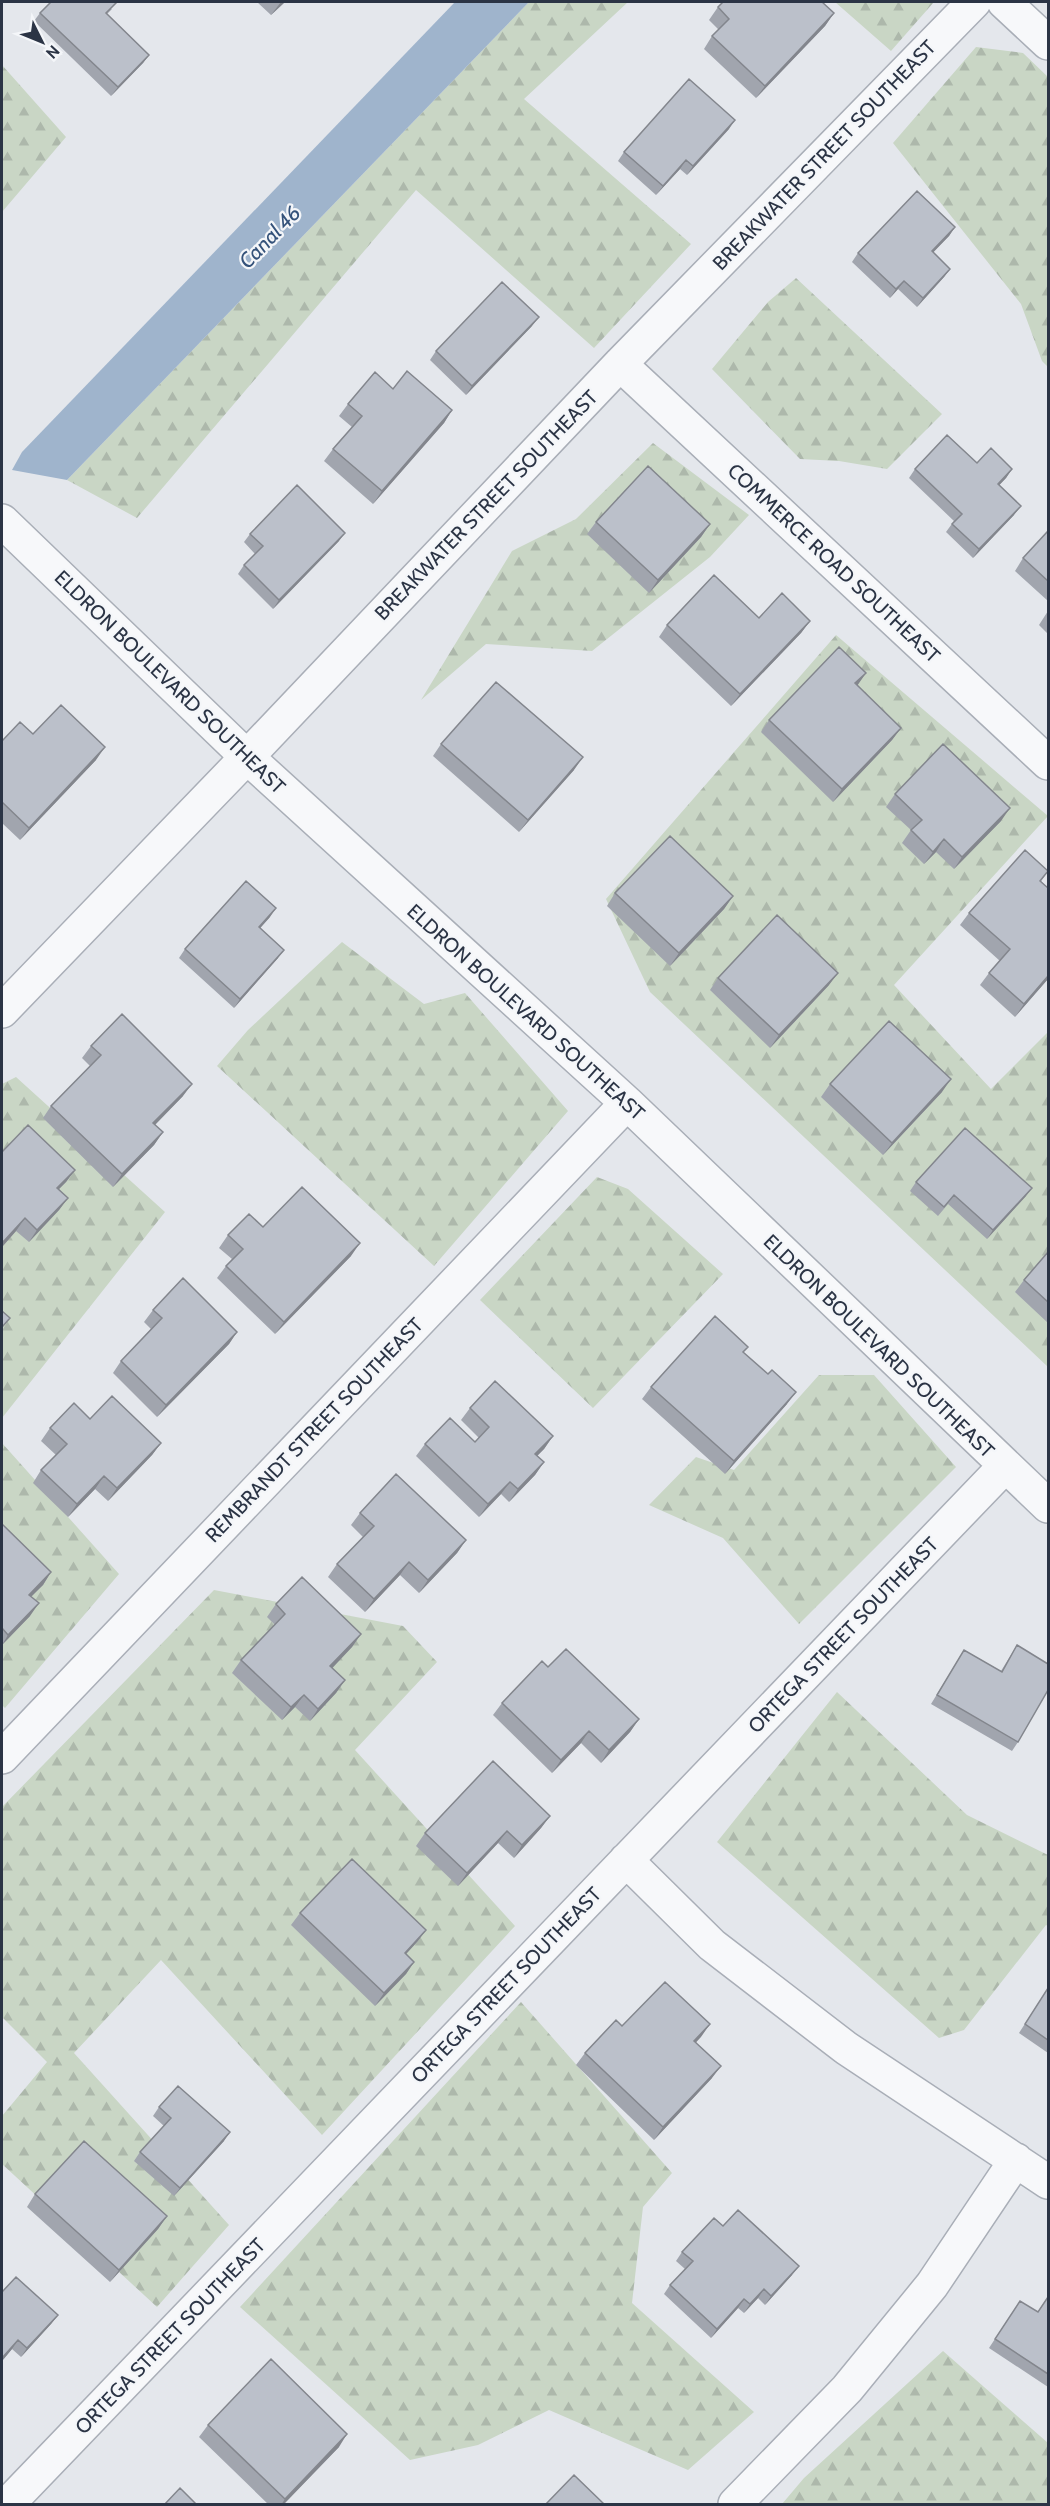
<svg xmlns="http://www.w3.org/2000/svg" width="1050" height="2506" viewBox="0 0 1050 2506" font-family="Cabin,sans-serif">
  <style>
    .forest { fill: url(#forest-firs) }
    .water { fill: #9fb4cc }
    .lines { fill: none; stroke-linecap: round; stroke-linejoin: round }
    .minor-casing { stroke: #a9aeb7; stroke-width: 36 }
    .minor { stroke: #f7f8fa; stroke-width: 33 }
    .wall { fill: #a1a5ae }
    .shaded-wall { fill: #83868d }
    .building { fill: #bbc0ca; stroke: #83868d; stroke-width: 1.5 }
    .labels { text-anchor: middle; stroke-width: 4.5; stroke-linejoin: round; paint-order: stroke }
    .street-label { font-size: 20px; fill: #2b3445; stroke: #f4f6f9 }
    .water-label { font-size: 21px; font-style: italic; fill: #34527a; stroke: #f4f6f9 }
  </style>
  <defs>
    <pattern id="forest-firs" width="22" height="20" patternUnits="userSpaceOnUse" patternTransform="scale(1.5)"><rect width="22" height="20" fill="#c9d6c5"/><path d="M5 1l3.5 6h-7zM16 11l3.5 6h-7z" fill="#adb8ab"/></pattern>
  </defs>
  <rect width="100%" height="100%" fill="#e4e7ec"/>
  <path class="forest" d="M529,2H628L524,99L691,244L594,348L416,190L137,518L67,480Z
    M835,2H934L891,51Z
    M976,47L1023,53L1048,77V367L1042,361L1021,304L893,143Z
    M2,65L66,137L2,212Z
    M796,278L942,414L887,469L839,461L800,459L712,369L768,302Z
    M653,443L749,515L710,557L592,651L486,644L421,700L512,551L576,519Z
    M836,635L1048,816L894,985L991,1089L1048,1032V1367L650,992L606,899Z
    M342,942L424,1004L465,993L568,1111L434,1266L217,1066L248,1030Z
    M16,1077L165,1212L2,1418V1084Z
    M597,1177L628,1189L723,1274L593,1408L480,1300Z
    M819,1375H874L956,1467L799,1624L723,1538L649,1505L696,1457L734,1470Z
    M2,1443L119,1574L5,1708L2,1705Z
    M214,1590L403,1626L437,1662L355,1750L515,1926L322,2135L161,1960L74,2053L229,2225L157,2307L2,2164V2116L47,2062L2,2017V1807Z
    M837,1692L967,1815L1048,1855V1926L1046,1925L964,2030L939,2038L717,1842Z
    M521,2002L672,2173L643,2207L632,2303L754,2412L688,2470L549,2410L478,2445L410,2460L240,2307Z
    M943,2351L1048,2443V2504H782L804,2478Z"/>
  <path class="water" d="M455,2H529L67,480L12,470L22,452Z"/>
  <g class="lines">
    <g class="minor-casing">
      <path id="minor" d="M1004,2L1048,43
        M620,364L1048,763
        M2,521L247,757L627,1103L1048,1506
        M2,1011L247,757L620,364L974,2
        M2,1757L627,1103
        M626,1860L712,1945L846,2048L1048,2182
        M8,2504L1005,1466
        M735,2504L847,2389L932,2285L1016,2160"/>
    </g>
    <use href="#minor" class="minor"/>
  </g>
  <path class="wall" d="M257,2H285L271,15Z
    M718,7L834,13L825,26L756,98L704,49L712,36L719,30L709,20Z
    M112,9L107,14L149,55L143,63L111,96L34,21L40,13Z
    M729,129L687,175L680,169L656,195L618,161L624,152Z
    M955,227L949,236L933,252L950,269L944,277L917,307L898,289L890,298L852,262L858,253Z
    M532,326L466,395L430,360L436,351Z
    M393,389L452,410L444,423L373,504L324,461L333,449L352,427L339,416L348,404Z
    M977,463L1012,469L1006,478L999,485L1014,515L973,558L946,532L954,521L909,478L915,469Z
    M596,522L710,524L701,537L649,593L587,534Z
    M1048,531V601L1015,571L1023,558Z
    M250,534L339,541L273,609L238,574L244,565L255,554L244,542Z
    M1048,611V634L1039,625Z
    M759,618L810,621L801,633L731,706L659,637L667,625Z
    M866,673L857,685L901,728L892,740L833,802L761,732L769,720Z
    M33,734L96,760L20,840L2,823V741Z
    M441,744L574,770L519,832L433,756Z
    M895,794L1001,821L954,869L936,852L924,864L902,843L911,830L886,807Z
    M1048,871L1041,881L1048,888V979L1015,1017L980,985L989,973L1000,961L960,925L969,913Z
    M615,893L733,896L724,909L670,966L607,906Z
    M270,917L260,928L278,958L234,1008L179,958L185,949Z
    M718,978L829,985L770,1048L710,990Z
    M91,1046L183,1096L155,1125L163,1132L154,1145L113,1187L43,1118L51,1106L90,1066L82,1058Z
    M830,1084L942,1092L883,1155L821,1097Z
    M2,1150L3,1151L75,1170L66,1182L59,1189L68,1198L59,1210L29,1242L16,1231L2,1247Z
    M916,1182L1026,1196L987,1239L948,1204L938,1216L910,1191Z
    M263,1227L351,1256L275,1334L217,1278L226,1266L232,1259L219,1248L228,1235Z
    M1048,1252V1323L1015,1292L1024,1280Z
    M153,1310L237,1332L229,1344L157,1417L113,1373L121,1361L151,1329L144,1322Z
    M744,1353L787,1404L725,1474L642,1399L651,1387Z
    M470,1408L553,1436L544,1449L537,1456L544,1462L535,1475L509,1502L501,1494L479,1517L416,1456L425,1444L475,1442L479,1438L461,1420Z
    M90,1419L161,1443L152,1455L108,1501L95,1489L68,1517L33,1483L41,1470L56,1455L41,1441L50,1428Z
    M360,1513L466,1540L457,1553L419,1593L400,1575L365,1612L328,1577L337,1564L363,1537L351,1525Z
    M2,1524L51,1572L43,1585L31,1596L30,1616L2,1645Z
    M276,1604L361,1634L352,1647L332,1668L345,1680L336,1693L310,1721L295,1707L282,1720L232,1673L241,1660L275,1625L267,1617Z
    M1017,1645L1018,1742L1012,1751L931,1704L964,1650L1001,1671Z
    M548,1667L639,1719L630,1732L601,1763L581,1743L552,1773L493,1715L502,1703Z
    M550,1816L541,1828L514,1858L498,1843L458,1886L416,1846L425,1833Z
    M300,1913L426,1930L417,1942L406,1954L414,1962L406,1974L375,2006L291,1925Z
    M1048,1988V2053L1019,2033Z
    M710,2024L696,2042L712,2078L654,2140L576,2065L585,2053L622,2026Z
    M159,2107L224,2141L174,2196L134,2161L140,2152L164,2126L153,2116Z
    M35,2194L167,2216L158,2229L110,2282L27,2207Z
    M723,2226L792,2275L765,2305L758,2298L744,2313L738,2308L711,2338L664,2294L670,2285L685,2269L676,2261L682,2252Z
    M2,2292L58,2315L51,2324L21,2357L12,2349L2,2361Z
    M1048,2296V2387L989,2348L1020,2301L1038,2312Z
    M208,2425L339,2447L283,2505H269L199,2437Z"/>
  <path class="shaded-wall" d="M281,2H285L271,15Z
    M834,13L825,26L756,98L765,86Z
    M149,55L143,63L111,96L118,87Z
    M735,120L729,129L687,175L693,166Z
    M686,160L680,169L656,195L663,186Z
    M955,227L949,236L926,260L932,251Z
    M950,269L944,277L917,307L923,298Z
    M904,281L898,289L890,298L896,289Z
    M539,317L532,326L466,395L472,386Z
    M452,410L444,423L373,504L382,491Z
    M1012,469L1006,478L992,493L998,484Z
    M1021,506L1014,515L973,558L979,549Z
    M710,524L701,537L649,593L658,580Z
    M345,533L339,541L273,609L279,600Z
    M810,621L801,633L731,706L740,694Z
    M866,673L857,686L855,683Z
    M901,728L892,740L833,802L842,789Z
    M105,747L96,760L20,840L29,828Z
    M583,757L574,770L519,832L528,820Z
    M1010,808L1001,821L954,869L962,857Z
    M944,839L936,852L924,864L933,852Z
    M733,896L724,909L670,966L679,953Z
    M276,908L270,917L253,936L259,927Z
    M284,950L278,958L234,1008L240,999Z
    M838,973L829,985L770,1048L779,1035Z
    M1048,976V979L1015,1017L1024,1004Z
    M951,1079L942,1092L883,1155L892,1143Z
    M192,1084L183,1096L144,1136L153,1123Z
    M163,1132L154,1145L113,1187L122,1174Z
    M75,1170L66,1182L48,1200L57,1188Z
    M1032,1188L1026,1196L987,1239L993,1230Z
    M68,1198L59,1210L29,1242L37,1230Z
    M25,1218L16,1231L2,1247V1244L3,1242Z
    M360,1243L351,1256L275,1334L284,1322Z
    M237,1332L229,1344L157,1417L166,1405Z
    M796,1392L787,1404L725,1474L734,1461Z
    M553,1436L544,1449L526,1467L535,1454Z
    M161,1443L152,1455L108,1501L117,1488Z
    M544,1462L535,1475L509,1502L518,1489Z
    M104,1476L95,1489L68,1517L77,1504Z
    M510,1482L501,1494L479,1517L488,1504Z
    M466,1540L457,1553L419,1593L428,1580Z
    M409,1562L400,1575L365,1612L374,1599Z
    M51,1572L43,1585L21,1607L29,1595Z
    M39,1603L30,1616L2,1645L8,1635Z
    M361,1634L352,1647L322,1679L330,1666Z
    M345,1680L336,1693L310,1721L318,1709Z
    M304,1695L295,1707L282,1720L291,1707Z
    M639,1719L630,1732L601,1763L609,1750Z
    M589,1731L581,1743L552,1773L561,1760Z
    M550,1816L541,1828L514,1858L522,1845Z
    M507,1831L498,1843L458,1886L467,1873Z
    M426,1930L417,1942L396,1965L405,1953Z
    M414,1962L406,1974L375,2006L384,1993Z
    M710,2024L701,2037L686,2053L694,2041Z
    M721,2066L712,2078L654,2140L663,2127Z
    M230,2132L224,2141L174,2196L180,2188Z
    M167,2216L158,2229L110,2282L119,2270Z
    M799,2266L792,2275L765,2305L771,2296Z
    M764,2289L758,2298L744,2313L750,2304Z
    M744,2299L738,2308L711,2338L717,2329Z
    M58,2315L51,2324L21,2357L27,2348Z
    M18,2340L12,2349L2,2361V2358Z
    M347,2434L339,2447L283,2505H281L285,2499Z"/>
  <path class="building" d="M51,2H117L106,13L149,55L118,87L40,13Z
    M723,2H822L834,13L765,86L712,36L729,19L718,7Z
    M689,79L735,120L693,166L686,160L663,186L624,152Z
    M917,191L955,227L932,251L950,269L923,298L904,281L896,289L858,253Z
    M502,282L539,317L472,386L436,351Z
    M407,371L452,410L382,491L333,449L362,416L348,404L375,372L393,389Z
    M947,435L977,463L991,448L1012,469L998,484L1021,506L979,549L952,524L962,514L915,469Z
    M648,466L710,524L658,580L596,522Z
    M297,485L345,533L279,600L244,565L263,546L250,534Z
    M1048,531V581L1023,558Z
    M714,575L759,618L782,593L810,621L740,694L667,625Z
    M839,647L866,673L855,683L901,728L842,789L769,720Z
    M496,682L583,757L528,820L441,744Z
    M61,705L105,747L29,828L2,802V741L20,722L33,734Z
    M943,744L1010,808L962,857L944,839L933,852L911,830L922,820L895,794Z
    M670,836L733,896L679,953L615,893Z
    M1025,850L1048,871L1040,881L1048,888V976L1024,1004L989,973L1010,949L969,913Z
    M246,881L276,908L259,927L284,950L240,999L185,949Z
    M777,915L838,973L779,1035L718,978Z
    M122,1014L192,1084L153,1123L163,1132L122,1174L51,1106L101,1055L91,1046Z
    M889,1021L951,1079L892,1143L830,1084Z
    M28,1125L75,1170L57,1188L68,1198L37,1230L25,1218L3,1242L2,1240V1150L3,1151Z
    M965,1128L1032,1188L993,1230L954,1195L944,1207L916,1182Z
    M302,1187L360,1243L284,1322L226,1266L243,1249L228,1235L249,1214L263,1227Z
    M1048,1252V1302L1024,1280Z
    M183,1278L237,1332L166,1405L121,1361L162,1318L153,1310Z
    M2,1311L10,1318L2,1327Z
    M715,1316L748,1347L743,1352L768,1374L772,1370L796,1392L734,1461L651,1387Z
    M495,1381L553,1436L535,1454L544,1462L518,1489L510,1482L488,1504L425,1444L450,1418L475,1442L489,1427L470,1408Z
    M112,1396L161,1443L117,1488L104,1476L77,1504L41,1470L67,1444L50,1428L74,1403L90,1419Z
    M396,1474L466,1540L428,1580L409,1562L374,1599L337,1564L374,1526L360,1513Z
    M2,1524L51,1572L29,1595L39,1603L8,1635L2,1628Z
    M302,1577L361,1634L330,1666L345,1680L318,1709L304,1695L291,1707L241,1660L285,1614L276,1604Z
    M1017,1645L1048,1664V1690L1018,1742L937,1695L964,1650L1002,1672Z
    M566,1649L639,1719L609,1750L589,1731L561,1760L502,1703L542,1661L548,1667Z
    M493,1761L550,1816L522,1845L507,1831L467,1873L425,1833Z
    M352,1859L426,1930L405,1953L414,1962L384,1993L300,1913Z
    M665,1982L710,2024L694,2041L721,2066L663,2127L585,2053L616,2020L622,2026Z
    M1048,1988V2040L1025,2024Z
    M178,2086L230,2132L180,2188L140,2152L171,2118L159,2107Z
    M84,2141L167,2216L119,2270L35,2194Z
    M738,2210L799,2266L771,2296L764,2289L750,2304L744,2299L717,2329L670,2285L693,2261L682,2252L714,2218L723,2226Z
    M16,2277L58,2315L27,2348L18,2340L2,2358V2292Z
    M1048,2297V2374L995,2339L1020,2301L1038,2312Z
    M271,2359L347,2434L285,2499L208,2425Z
    M574,2475L605,2505H545Z
    M180,2488L197,2505H164Z"/>
  <g class="labels">
    <g class="street-label">
      <text transform="translate(824 155) rotate(-46)" y="7">BREAKWATER STREET SOUTHEAST</text>
      <text transform="translate(486 505) rotate(-46)" y="7">BREAKWATER STREET SOUTHEAST</text>
      <text transform="translate(834 563) rotate(43)" y="7">COMMERCE ROAD SOUTHEAST</text>
      <text transform="translate(170 682) rotate(44)" y="7">ELDRON BOULEVARD SOUTHEAST</text>
      <text transform="translate(526 1012) rotate(42)" y="7">ELDRON BOULEVARD SOUTHEAST</text>
      <text transform="translate(879 1346) rotate(44)" y="7">ELDRON BOULEVARD SOUTHEAST</text>
      <text transform="translate(314 1430) rotate(-46)" y="7">REMBRANDT STREET SOUTHEAST</text>
      <text transform="translate(843 1635) rotate(-46)" y="7">ORTEGA STREET SOUTHEAST</text>
      <text transform="translate(506 1985) rotate(-46)" y="7">ORTEGA STREET SOUTHEAST</text>
      <text transform="translate(170 2336) rotate(-46)" y="7">ORTEGA STREET SOUTHEAST</text>
    </g>
    <g class="water-label">
      <text transform="translate(270 237) rotate(-46)" y="7">Canal 46</text>
    </g>
  </g>
  <rect width="1050" height="2506" fill="none" stroke="#2b3445" stroke-width="6"/>
  <g transform="translate(42 42) rotate(133)" stroke="#f4f6f9" stroke-width="4.5" paint-order="stroke">
  <path d="M0-4.5L10 22L0 15L-10 22Z" fill="#2b3445"/>
  <text y="-9" font-size="16" font-weight="bold" text-anchor="middle" fill="#2b3445">N</text>
  </g>
</svg>
